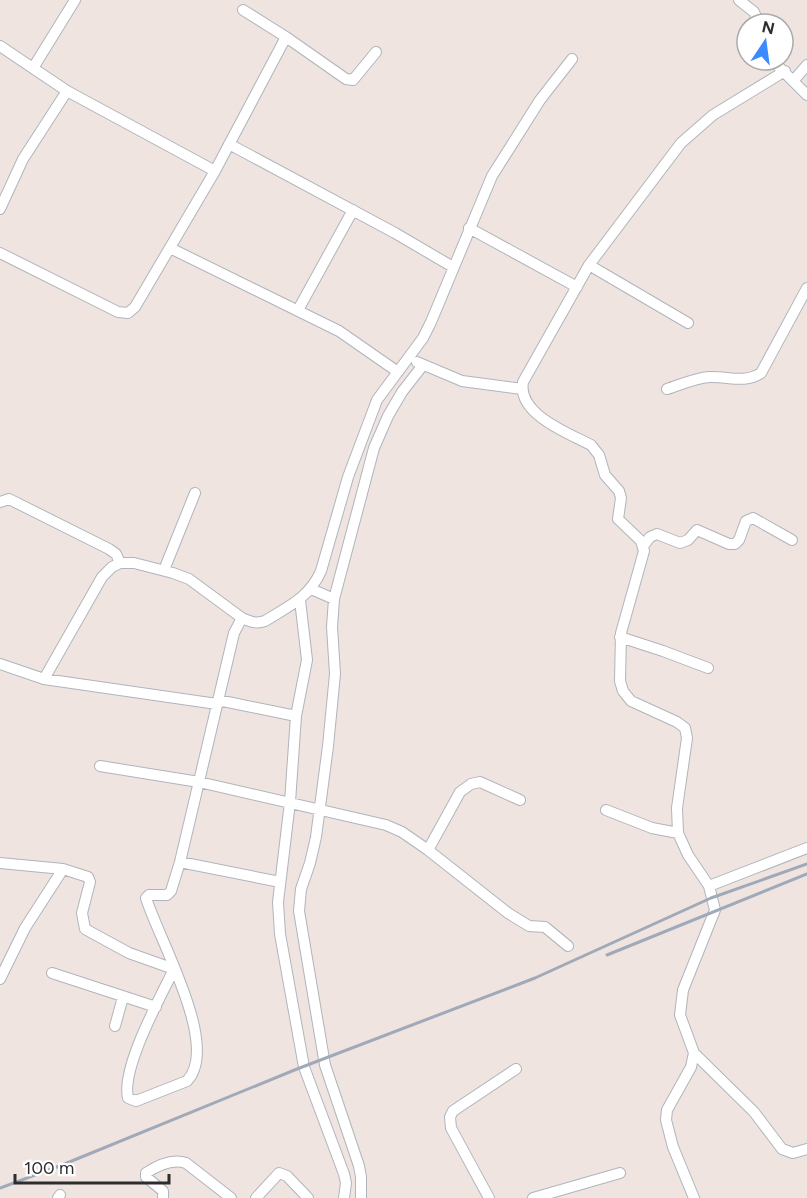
<svg xmlns="http://www.w3.org/2000/svg" width="807" height="1198" viewBox="0 0 807 1198" font-family="Figtree,sans-serif">
  <style>
    .lines { fill: none; stroke-linecap: round; stroke-linejoin: round }
    .street-casing { stroke: #afb5bd; stroke-width: 12 }
    .street { stroke: #fff; stroke-width: 10 }
    .rail { stroke: #a0a9b8; stroke-width: 3 }
  </style>
  <rect width="100%" height="100%" fill="#efe4df"/>
  <g class="lines">
    <g class="street-casing">
      <path id="street" d="M739,0L754,12L759,24
        M243,10L286,37L346,79L353,80L376,52
        M0,46L67,91L215,171
        M772,60L807,95
        M33,68L75,0
        M794,80L807,65
        M229,144L395,233L453,267
        M0,209L23,159L67,91
        M469,228L577,287
        M170,248L339,331L398,372
        M0,253L118,312L128,313L135,307L215,171L286,37
        M589,265L688,323
        M298,310L353,210
        M417,362L462,381L522,389
        M667,389C680,385 695,378 709,377C728,376 744,384 761,373L807,288
        M0,502L9,499L109,549L116,554L120,563
        M644,545L650,537L657,534L680,543L688,540L697,530L729,544H735L739,540L746,521L753,518L792,540
        M164,570L195,493
        M311,589L334,599L332,627L335,674L328,746L316,837L310,863L301,889L299,911L325,1065L359,1166L361,1177V1198
        M334,599L374,448L388,416L402,392L423,365
        M300,600L307,660L296,716L290,802L278,902L280,934L304,1067L344,1174L346,1183L344,1198
        M620,637L663,651L708,668
        M0,664L44,679L217,704
        M44,679L102,577L112,567L120,563H134L173,573L189,579L242,618
        M218,700L296,716
        M100,766L199,782L386,825L402,832L428,850L508,913L529,926L545,927L568,946
        M606,810L652,828L678,833
        M428,850L460,792L471,784L480,782L520,800
        M180,862L280,882
        M0,863L63,869L88,877L90,882L82,913L85,929L129,953L174,969C160,998 121,1068 128,1098L136,1101L187,1081C221,1046 158,938 146,898L149,895H167L171,891L180,862L234,633L242,618C251,622 256,624 265,621C289,606 309,598 321,571L348,477L377,400L423,338L431,322L492,176L540,100L572,59
        M709,886L807,848
        M52,973L156,1007
        M0,979L25,928L63,869
        M115,1026L123,997
        M694,1053L754,1112L782,1149L793,1153L807,1149
        M58,1198L60,1195
        M163,1198V1191L146,1177V1173C158,1165 172,1158 186,1163L231,1198
        M256,1198L279,1173L287,1176L308,1198
        M489,1198L451,1128L450,1117L453,1111L516,1069
        M533,1198L620,1173
        M694,1198L673,1147L666,1120L667,1110L691,1067L694,1053L680,1015L683,990L715,910L709,886L688,855L678,833L677,808L687,738L685,728L677,722L631,701L623,691L620,681L621,633L644,551L641,541L618,519L621,498L619,491L605,475L599,455L591,445C568,433 517,414 523,382L589,265L681,143L713,115L785,71"/>
    </g>
    <use href="#street" class="street"/>
    <path class="rail" d="M607,955L807,874
      M0,1188L62,1165L297,1069L535,978L711,898L807,864"/>
  </g>
  <g transform="translate(765 42) rotate(13)"><circle r="28" fill="#ffffff" stroke="#ababab" stroke-width="1.5"/>
  <path d="M0-4.5L10 22L0 15L-10 22Z" fill="#3b8bff"/>
  <text y="-9" font-size="16" font-weight="bold" text-anchor="middle" fill="#2d2d2d">N</text>
  </g>
  <path d="M15 1174v9h154v-9" fill="none" stroke="#2d2d2d" stroke-width="3"/>
  <text x="24" y="1174" font-size="18" fill="#2d2d2d" stroke="#ffffff" stroke-width="4.5" paint-order="stroke">100 m</text>
</svg>
